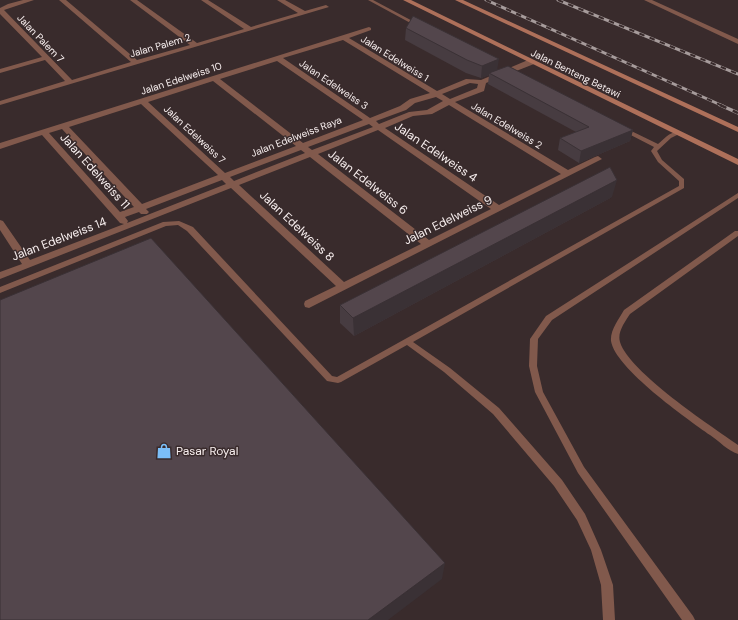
<svg xmlns="http://www.w3.org/2000/svg" width="738" height="620" viewBox="0 0 738 620" font-family="'DM Sans',sans-serif">
  <style>
    .lines { fill: none; stroke-linecap: round; stroke-linejoin: round }
    .service { fill: #81594c; fill-rule: evenodd }
    .minor { fill: #81594c; fill-rule: evenodd }
    .secondary { fill: #ae705a; fill-rule: evenodd }
    .rail-far1-casing { stroke: #a69b9b; stroke-width: 3 }
    .rail-casing { stroke: #a69b9b; stroke-width: 3.5 }
    .rail-far1 { stroke: #392b2c; stroke-width: 2; stroke-dasharray: 5.5; stroke-linecap: butt }
    .rail { stroke: #392b2c; stroke-width: 2.5; stroke-dasharray: 7; stroke-linecap: butt }
    .wall { fill: #473c41 }
    .shaded-wall { fill: #3a3135 }
    .building { fill: #53464c; stroke: #3a3135 }
    .labels { text-anchor: middle; stroke-width: 3; stroke-linejoin: round; paint-order: stroke }
    .far-street-label { font-size: 10px; fill: #f8efef; stroke: #392b2c }
    .street-label { font-size: 12px; fill: #f8efef; stroke: #392b2c }
    .poi-label { font-size: 12px; fill: #f8efef; stroke: #392b2c; text-anchor: start }
  </style>
  <rect width="100%" height="100%" fill="#392b2c"/>
  <g class="lines">
    <path class="service" d="M368,0H373L420,25L416,26Z
      M623,127L658,144C664,139 670,131 679,132V134L671,138L657,151L662,160L684,179V188L413,342L450,368L499,408L562,480L585,514L601,550L613,585L615,620H603L601,585L591,550L577,520L554,486L493,414L444,372L407,345L341,382L338,383L327,381L187,231L178,225L166,226L0,293V287L163,222L179,221L193,227L332,376L337,377L679,186V181L658,162L651,151L654,147L621,130L620,129Z
      M738,193V198L552,320L538,339L537,366L543,392L584,467L693,616L695,620H682L578,473L535,392L529,366L530,339L546,316Z
      M735,231H738V236L630,314C625,322 617,332 620,342C629,372 711,426 738,445V454C728,451 719,441 710,435C687,419 615,368 611,341C610,330 619,319 624,310Z"/>
    <path class="minor" d="M23,0H34L4,10L72,80L131,62L59,0H66L137,60L190,45L130,0H137L197,43L244,29L201,0H208L251,27L298,13L277,0H285L305,11L326,5L329,7L0,105V101L65,81L45,60L0,73V69L42,57L0,14V8L8,4Z
      M644,0H652L738,39V44Z
      M369,27L371,28V30L349,38L437,91L466,79L481,80L528,60H534V64L486,83L484,91L455,102L568,170L595,157L598,156L602,159L309,308L305,307L304,304L305,301L336,286L231,188L0,279V272L22,264L0,230V220L3,221L30,260L124,224L120,223L42,135L0,149V143ZM343,40L430,93L410,99L400,106L370,118L283,58ZM277,61L363,120L303,143L220,79ZM213,81L296,146L225,173L148,102ZM470,83L478,84L477,88L450,99L442,94ZM436,97L443,101L427,110L409,112L379,124L376,121L406,110L415,103ZM141,104L218,175L142,204L69,127ZM449,105L561,174L499,205L385,128L413,116L432,114ZM369,124L373,127L312,150L308,147ZM62,129L134,207L120,212L49,133ZM378,130L491,209L429,240L318,154ZM301,150L305,153L234,181L230,177ZM310,157L421,244L344,282L239,185ZM222,180L226,184L127,223L128,221L125,217L139,212L141,214H147L149,212L146,209Z"/>
    <path class="secondary" d="M403,0H411L738,159V165Z
      M455,0H463L738,127V132Z"/>
    <g class="rail-far1-casing">
      <path id="rail-far1" d="M486,0L723,106
        M558,0L738,74"/>
    </g>
    <g class="rail-casing">
      <path id="rail" d="M720,105L738,113"/>
    </g>
    <use href="#rail-far1" class="rail-far1"/>
    <use href="#rail" class="rail"/>
  </g>
  <path class="wall" d="M406,28L497,70L633,130L630,141L579,163L558,150L560,138L576,132L488,84L489,75L481,78L466,73L405,40Z
    M612,197L354,336L340,323V305Z"/>
  <path class="shaded-wall" d="M499,59L497,71L489,73V75L481,78L482,66Z
    M633,130L630,141L579,163L581,151Z
    M617,180L612,197L354,336L353,318Z
    M445,563L442,579L388,620H368Z"/>
  <path class="building" d="M413,16L499,59L482,66L467,60L406,28Z
    M508,66L633,130L581,151L560,138L589,127L489,73Z
    M610,167L617,180L353,318L340,305Z
    M151,238L445,563L368,620H0V300Z"/>
  <defs>
    <g id="shop-bare" transform="scale(1.2)"><path d="M-5-2.5h2.3a2.7 3.5 0 0 1 5.4 0H5L5.5 6h-11ZM-1.5-2.5h3a1.5 2.3 0 0 0-3 0Z" fill="#7bbef8" stroke="#392b2c" stroke-width="2.5" paint-order="stroke"/></g>
  </defs>
  <g fill-rule="evenodd">
    <use href="#shop-bare" x="164" y="451"/>
  </g>
  <g class="labels">
    <g class="far-street-label">
      <text transform="translate(41 38) rotate(46)" y="4">Jalan Palem 7</text>
      <text transform="translate(160 45) rotate(-16)" y="4">Jalan Palem 2</text>
      <text transform="translate(395 58) rotate(32)" y="4">Jalan Edelweiss 1</text>
      <text transform="translate(576 73) rotate(26)" y="4">Jalan Benteng Betawi</text>
      <text transform="translate(181 78) rotate(-18)" y="4">Jalan Edelweiss 10</text>
      <text transform="translate(334 84) rotate(34)" y="4">Jalan Edelweiss 3</text>
      <text transform="translate(507 125) rotate(31)" y="4">Jalan Edelweiss 2</text>
      <text transform="translate(195 134) rotate(43)" y="4">Jalan Edelweiss 7</text>
      <text transform="translate(296 136) rotate(-21)" y="4">Jalan Edelweiss Raya</text>
    </g>
    <g class="street-label">
      <text transform="translate(436 152) rotate(34)" y="4">Jalan Edelweiss 4</text>
      <text transform="translate(95 171) rotate(48)" y="4">Jalan Edelweiss 11</text>
      <text transform="translate(368 182) rotate(38)" y="4">Jalan Edelweiss 6</text>
      <text transform="translate(448 220) rotate(-26)" y="4">Jalan Edelweiss 9</text>
      <text transform="translate(297 226) rotate(43)" y="4">Jalan Edelweiss 8</text>
      <text transform="translate(59 239) rotate(-21)" y="4">Jalan Edelweiss 14</text>
    </g>
    <g class="poi-label">
      <text x="176" y="455">Pasar Royal</text>
    </g>
  </g>
</svg>
